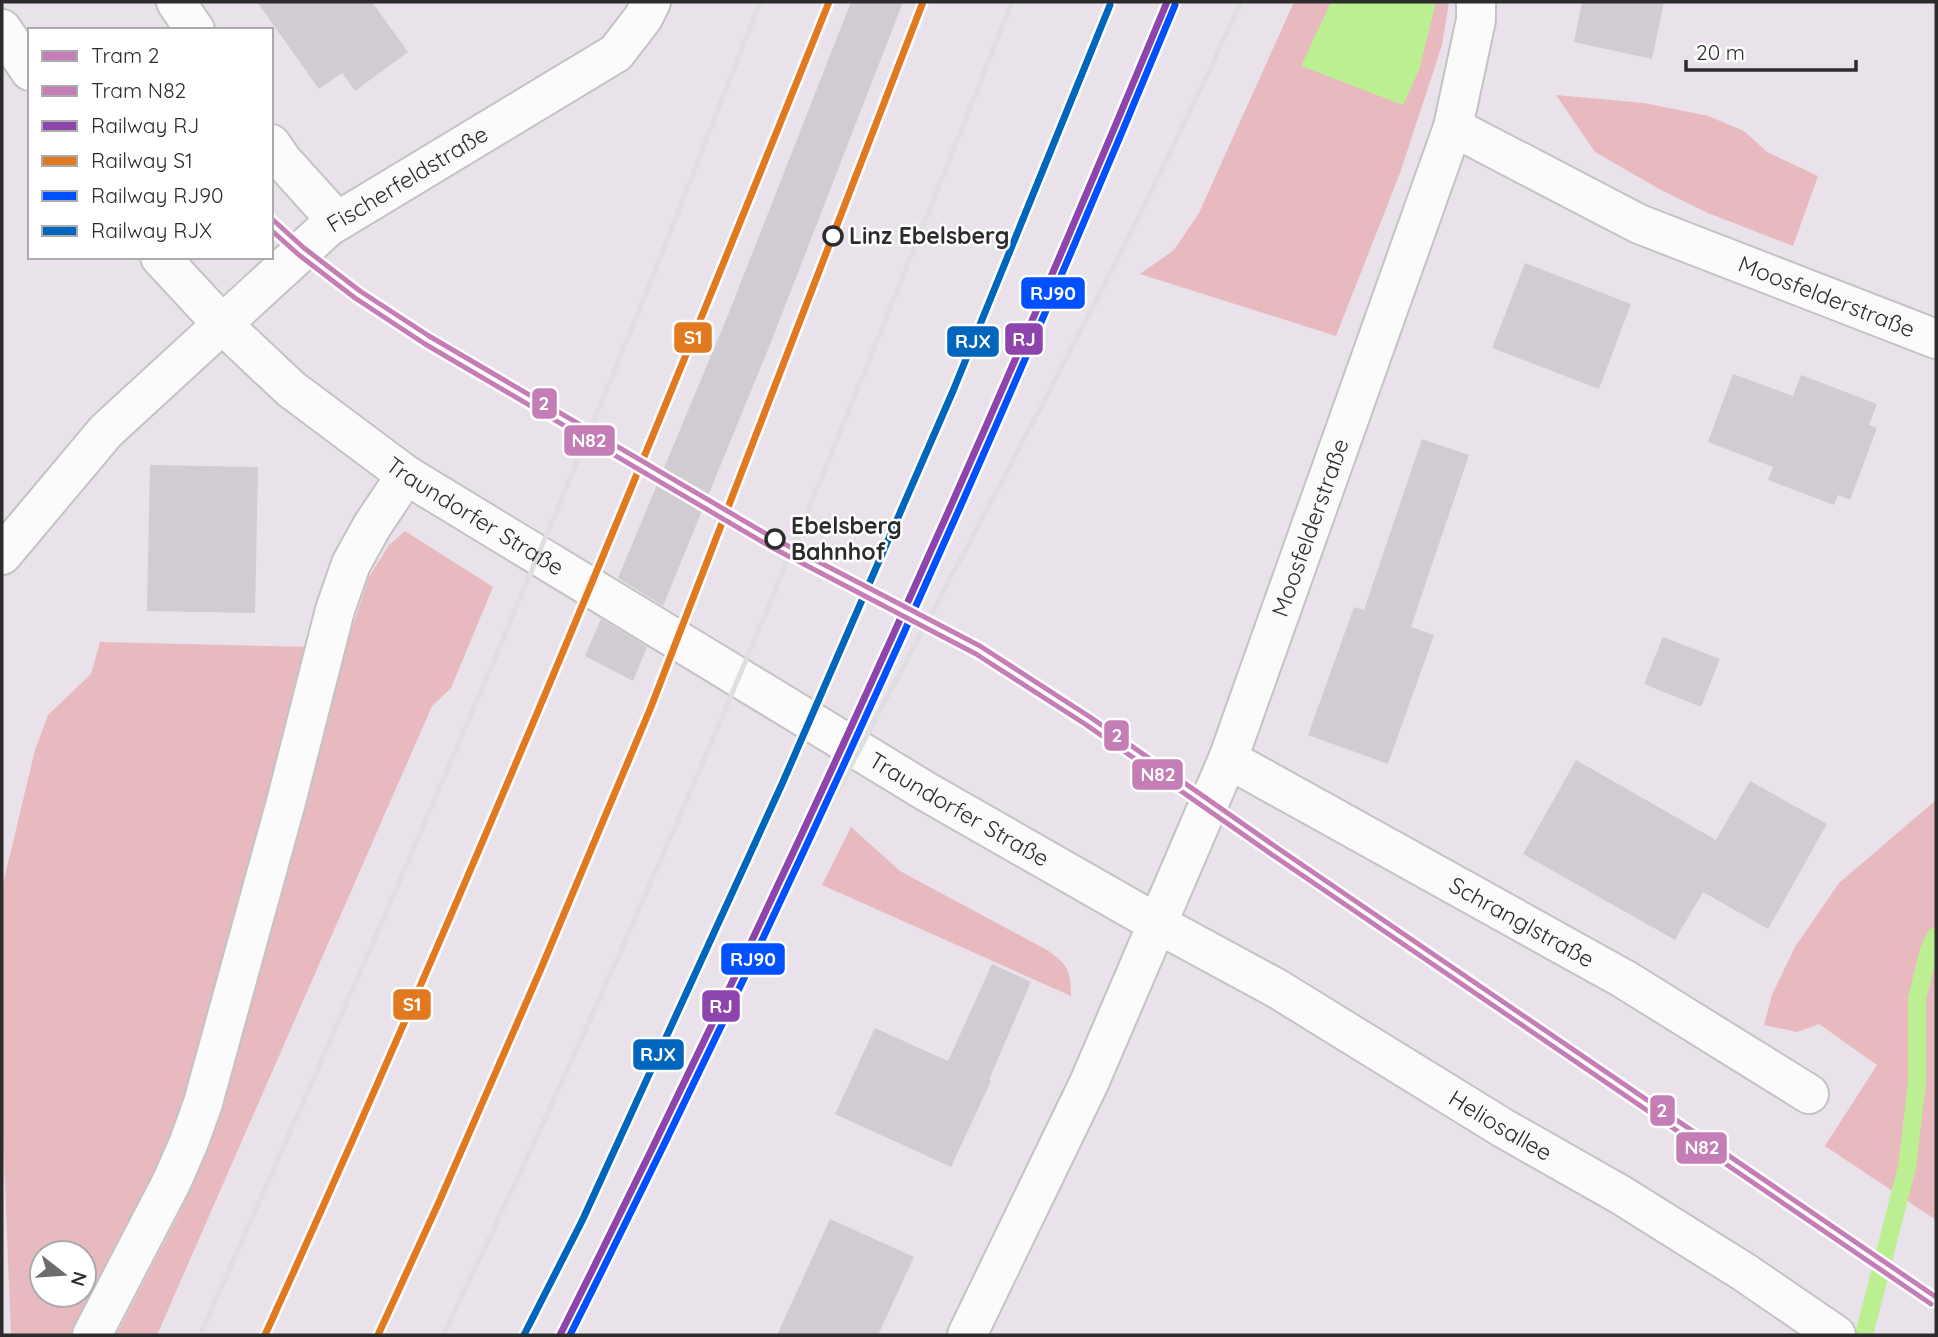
<svg xmlns="http://www.w3.org/2000/svg" width="1938" height="1337" viewBox="0 0 1938 1337" font-family="Quicksand,sans-serif">
  <style>
    .green { fill: #e8b9bf; fill-rule: evenodd }
    .water { fill: #bcef92 }
    .lines { fill: none; stroke-linecap: round; stroke-linejoin: round }
    .stream { stroke: #bcef92; stroke-width: 18 }
    .building { fill: #d1ccd2 }
    .minor-casing { stroke: #c4c3c4; stroke-width: 42 }
    .tertiary-casing { stroke: #c4c3c4; stroke-width: 42 }
    .minor { stroke: #fcfbfc; stroke-width: 38 }
    .tertiary { stroke: #fcfbfc; stroke-width: 38 }
    .rail { stroke: #dedfde; stroke-width: 5 }
    .rail-1-casing { stroke: #fff; stroke-width: 12 }
    .rail-2-casing { stroke: #fff; stroke-width: 12 }
    .rail-3-casing { stroke: #fff; stroke-width: 12 }
    .rail-4-casing { stroke: #fff; stroke-width: 12 }
    .rail-1 { stroke: #8e44ad; stroke-width: 7 }
    .rail-2 { stroke: #e17921; stroke-width: 7 }
    .rail-3 { stroke: #0050ff; stroke-width: 7 }
    .rail-4 { stroke: #0065bd; stroke-width: 7 }
    .tram-1-casing { stroke: #fff; stroke-width: 10 }
    .tram-2-casing { stroke: #fff; stroke-width: 10 }
    .tram-1 { stroke: #c57eb5; stroke-width: 5 }
    .tram-2 { stroke: #c57eb5; stroke-width: 5 }
    .stop-dot { fill: #fff; stroke: #2c2c2c; stroke-width: 3.5 }
    .labels { text-anchor: middle; stroke-width: 5; stroke-linejoin: round; paint-order: stroke }
    .street-label { font-size: 23px; fill: #2c2c2c; stroke: #fff }
    .stop-label { font-size: 23px; font-weight: bold; fill: #2c2c2c; stroke: #fff; text-anchor: start }
    .line-badge { stroke: #fff; stroke-width: 2.5 }
    .badge-label { font-size: 19px; text-anchor: middle; font-weight: bold; fill: #fff }
  </style>
  <rect width="100%" height="100%" fill="#e9e2ea"/>
  <path class="green" d="M1294,2H1449L1442,45L1400,173L1336,336L1140,274L1174,250L1199,213Z
    M1556,95L1644,103L1708,116L1744,131L1767,152L1818,176L1793,246L1708,213L1661,190L1595,152Z
    M405,531L493,587L451,688L432,706L157,1335H116L179,1214L227,1088L346,646L369,577L389,545Z
    M100,642L312,647L197,1068L172,1138L74,1335H11L2,1109V888L35,750L48,715L91,674ZM42,1253H84V1295H42Z
    M1936,800V1220L1825,1146L1877,1065L1819,1024L1797,1032L1764,1025L1772,995L1795,947L1839,883Z
    M851,827L900,871L1047,950C1067,964 1071,970 1071,996L822,885Z"/>
  <path class="water" d="M1331,2H1436L1419,70L1403,105L1301,66Z"/>
  <g class="lines">
    <path class="stream" d="M1864,1335L1907,1167L1917,1083V999L1929,950L1936,936"/>
  </g>
  <path class="building" d="M257,2H372L408,52L355,91L342,73L319,89Z
    M851,2H903L773,337L663,606L618,578L728,315Z
    M1582,2H1664L1652,59L1574,42Z
    M1525,263L1631,304L1599,389L1492,348Z
    M1733,374L1793,396L1801,375L1877,404L1869,425L1877,428L1850,500L1838,495L1834,505L1768,480L1773,467L1708,442Z
    M1422,439L1469,455L1411,627L1434,635L1388,764L1308,735L1354,607L1364,610Z
    M150,465L258,467L255,613L147,611Z
    M601,619L647,647L633,681L585,656Z
    M1663,637L1720,659L1701,707L1644,684Z
    M1576,760L1716,840L1750,781L1827,824L1768,929L1703,892L1675,940L1523,854Z
    M992,964L1031,982L989,1080L991,1081L951,1167L835,1114L875,1028L948,1061Z
    M830,1219L914,1257L878,1335H777Z"/>
  <g class="lines">
    <g class="minor-casing">
      <g id="minor">
        <path d="M176,2L195,30"/>
        <path id="s1" d="M1453,127L1639,224L1936,339"/>
        <path d="M271,144L282,160L337,221"/>
        <path id="s2" d="M2,555L106,431L328,227L616,53L643,18L651,2"/>
        <path id="s3" d="M1228,759L1624,979L1809,1094"/>
        <path d="M92,1335L172,1181L189,1142L203,1103L286,802L335,610L351,564L372,526L406,475"/>
        <path id="s4" d="M967,1335L1089,1083L1228,759L1453,127L1476,20V2"/>
      </g>
    </g>
    <g class="tertiary-casing">
      <g id="tertiary">
        <path d="M2,29L30,71"/>
        <path id="s5" d="M160,257L223,325L291,389L406,475L927,792L1158,924L1276,988L1503,1128L1621,1195L1744,1272L1836,1335"/>
      </g>
    </g>
    <use href="#minor" class="minor"/>
    <use href="#tertiary" class="tertiary"/>
    <path class="rail" d="M597,1263C673,1113 748,962 826,813C967,544 1115,279 1241,2
      M200,1335C346,1008 489,679 624,347C671,232 715,117 760,2
      M443,1335C654,900 835,451 1012,2"/>
    <g class="rail-1-casing">
      <path id="rail-1" d="M560,1335C779,898 980,453 1167,2"/>
    </g>
    <g class="rail-2-casing">
      <path id="rail-2" d="M265,1335C465,896 649,450 829,2
        M378,1335L439,1202L540,971L651,707L923,2"/>
    </g>
    <g class="rail-3-casing">
      <path id="rail-3" d="M570,1335C788,900 989,455 1175,5"/>
    </g>
    <g class="rail-4-casing">
      <path id="rail-4" d="M524,1335L582,1221L782,784L953,391L1110,5"/>
    </g>
    <use href="#rail-1" class="rail-1"/>
    <use href="#rail-2" class="rail-2"/>
    <use href="#rail-3" class="rail-3"/>
    <use href="#rail-4" class="rail-4"/>
    <g class="tram-1-casing">
      <path id="tram-1" d="M271,218L304,248L360,291L429,336L775,539L980,646L1090,717L1279,849L1936,1297"/>
    </g>
    <g class="tram-2-casing">
      <path id="tram-2" d="M271,230L299,255L355,298L425,344L771,547L976,654L1085,724L1274,856L1931,1304"/>
    </g>
    <use href="#tram-1" class="tram-1"/>
    <use href="#tram-2" class="tram-2"/>
  </g>
  <g class="stop-dot">
    <circle cx="833" cy="236" r="9"/>
    <circle cx="775" cy="539" r="9"/>
  </g>
  <g class="labels">
    <g class="street-label">
      <text dy="8" stroke="none"><textPath href="#s2" startOffset="556">Fischerfeldstraße</textPath></text>
      <text dy="8" stroke="none"><textPath href="#s1" startOffset="411">Moosfelderstraße</textPath></text>
      <text dy="8" stroke="none"><textPath href="#s5" startOffset="410">Traundorfer Straße</textPath></text>
      <text dy="8" stroke="none"><textPath href="#s4" startOffset="878">Moosfelderstraße</textPath></text>
      <text dy="8" stroke="none"><textPath href="#s5" startOffset="976">Traundorfer Straße</textPath></text>
      <text dy="8" stroke="none"><textPath href="#s3" startOffset="336">Schranglstraße</textPath></text>
      <text dy="8" stroke="none"><textPath href="#s5" startOffset="1603">Heliosallee</textPath></text>
    </g>
    <g class="stop-label">
      <text x="849" y="244">Linz Ebelsberg</text>
      <text x="791" y="534">Ebelsberg<tspan x="791" dy="26">Bahnhof</tspan></text>
    </g>
  </g>
  <g class="line-badge">
    <rect x="1020" y="276" width="66" height="34" rx="7" fill="#0050ff"/>
    <rect x="673" y="321" width="40" height="33" rx="7" fill="#e17921"/>
    <rect x="1004" y="322" width="40" height="34" rx="7" fill="#8e44ad"/>
    <rect x="946" y="325" width="54" height="33" rx="7" fill="#0065bd"/>
    <rect x="531" y="387" width="27" height="33" rx="7" fill="#c57eb5"/>
    <rect x="563" y="424" width="53" height="33" rx="7" fill="#c57eb5"/>
    <rect x="1103" y="719" width="27" height="33" rx="7" fill="#c57eb5"/>
    <rect x="1131" y="758" width="53" height="33" rx="7" fill="#c57eb5"/>
    <rect x="720" y="942" width="66" height="34" rx="7" fill="#0050ff"/>
    <rect x="392" y="988" width="40" height="33" rx="7" fill="#e17921"/>
    <rect x="701" y="989" width="40" height="34" rx="7" fill="#8e44ad"/>
    <rect x="632" y="1038" width="53" height="33" rx="7" fill="#0065bd"/>
    <rect x="1649" y="1094" width="27" height="33" rx="7" fill="#c57eb5"/>
    <rect x="1675" y="1131" width="53" height="34" rx="7" fill="#c57eb5"/>
  </g>
  <g class="badge-label">
    <text x="1053" y="300">RJ90</text>
    <text x="693" y="344">S1</text>
    <text x="1024" y="346">RJ</text>
    <text x="973" y="348">RJX</text>
    <text x="544" y="410">2</text>
    <text x="589" y="447">N82</text>
    <text x="1117" y="742">2</text>
    <text x="1158" y="781">N82</text>
    <text x="753" y="966">RJ90</text>
    <text x="412" y="1011">S1</text>
    <text x="721" y="1013">RJ</text>
    <text x="658" y="1061">RJX</text>
    <text x="1662" y="1117">2</text>
    <text x="1702" y="1154">N82</text>
  </g>
  <rect width="1938" height="1337" fill="none" stroke="#2c2c2c" stroke-width="7"/>
  <rect x="28" y="28" width="245" height="231" fill="#ffffff" stroke="#ababab" stroke-width="2"/>
  <rect x="42" y="51" width="35" height="10" fill="#c57eb5" stroke="#ababab" stroke-width="2"/>
  <text x="91" y="63" font-size="21" fill="#2c2c2c">Tram 2</text>
  <rect x="42" y="86" width="35" height="10" fill="#c57eb5" stroke="#ababab" stroke-width="2"/>
  <text x="91" y="98" font-size="21" fill="#2c2c2c">Tram N82</text>
  <rect x="42" y="121" width="35" height="10" fill="#8e44ad" stroke="#ababab" stroke-width="2"/>
  <text x="91" y="133" font-size="21" fill="#2c2c2c">Railway RJ</text>
  <rect x="42" y="156" width="35" height="10" fill="#e17921" stroke="#ababab" stroke-width="2"/>
  <text x="91" y="168" font-size="21" fill="#2c2c2c">Railway S1</text>
  <rect x="42" y="191" width="35" height="10" fill="#0050ff" stroke="#ababab" stroke-width="2"/>
  <text x="91" y="203" font-size="21" fill="#2c2c2c">Railway RJ90</text>
  <rect x="42" y="226" width="35" height="10" fill="#0065bd" stroke="#ababab" stroke-width="2"/>
  <text x="91" y="238" font-size="21" fill="#2c2c2c">Railway RJX</text>
  <g transform="translate(63 1274) rotate(107)"><circle r="33" fill="#ffffff" stroke="#ababab" stroke-width="2"/>
  <path d="M0-5L12 26L0 18L-12 26Z" fill="#6e6c6e"/>
  <text y="-10" font-size="19" font-weight="bold" text-anchor="middle" fill="#2c2c2c">N</text>
  </g>
  <path d="M1686 60v10h170v-10" fill="none" stroke="#2c2c2c" stroke-width="3.5"/>
  <text x="1696" y="60" font-size="21" fill="#2c2c2c" stroke="#ffffff" stroke-width="5" paint-order="stroke">20 m</text>
</svg>
